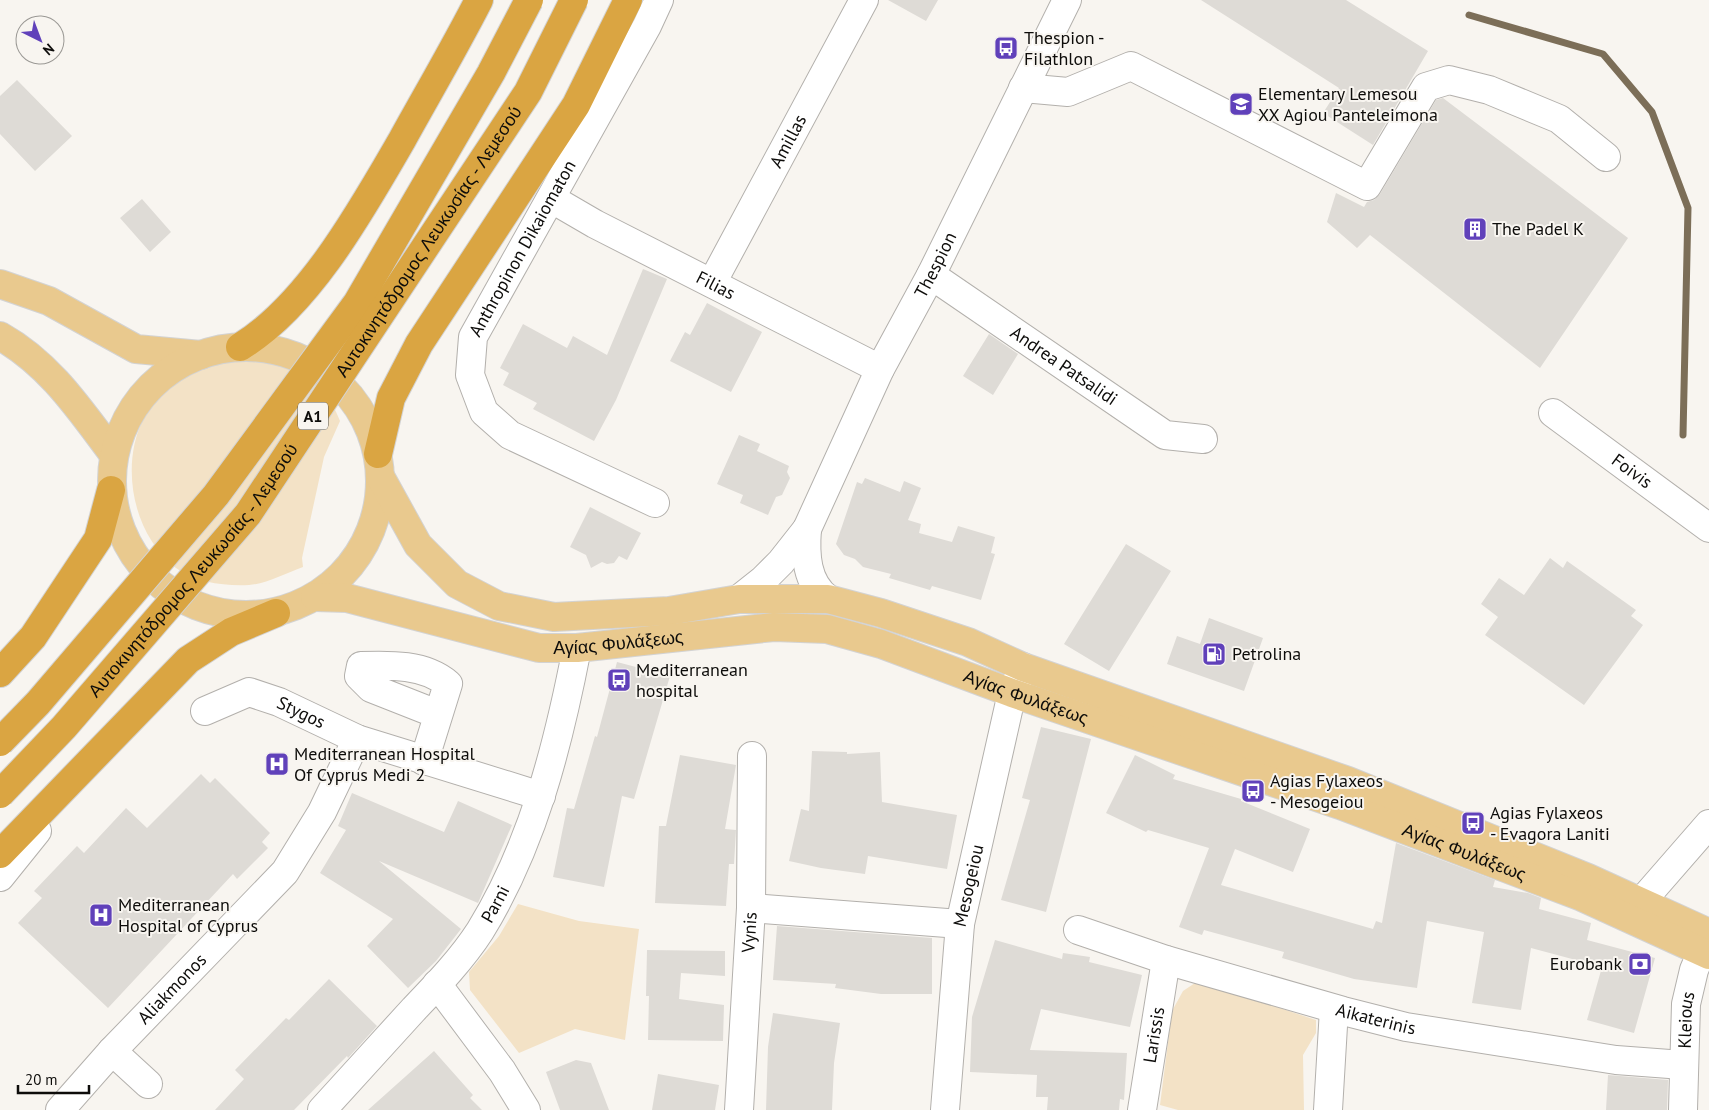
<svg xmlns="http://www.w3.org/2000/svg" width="1709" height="1110" viewBox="0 0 1709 1110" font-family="'PT Sans',sans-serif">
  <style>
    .green { fill: #f3e2c6 }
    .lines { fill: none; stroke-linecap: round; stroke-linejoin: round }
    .stream { stroke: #7c6e58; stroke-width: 7 }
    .building { fill: #dedbd6 }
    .minor-casing { stroke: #b3b0ac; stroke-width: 30 }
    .major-casing { stroke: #d3d3d3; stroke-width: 30 }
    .highway-casing { stroke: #d3d3d3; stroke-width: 30 }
    .minor { stroke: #fff; stroke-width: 28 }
    .major { stroke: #e9c98e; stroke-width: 28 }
    .highway { stroke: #daa542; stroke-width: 28 }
    .highway-bridge-casing { stroke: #d3d3d3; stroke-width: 30; stroke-linecap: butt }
    .highway-bridge { stroke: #daa542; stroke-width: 28 }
    .labels { text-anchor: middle; stroke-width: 4; stroke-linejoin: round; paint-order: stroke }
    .shield { fill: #f8f5f0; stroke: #54524f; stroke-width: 1 }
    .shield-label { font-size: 16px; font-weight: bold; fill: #0d0c0a }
    .poi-label { font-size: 18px; fill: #0d0c0a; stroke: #f8f5f0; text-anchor: start }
    .street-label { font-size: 18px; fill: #0d0c0a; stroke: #f8f5f0 }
  </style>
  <rect width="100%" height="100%" fill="#f8f5f0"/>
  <path class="green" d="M236,359C288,363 319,367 340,421L324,457L302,558L303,567C286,573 266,584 249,585C224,586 196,583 176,568C119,524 114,419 179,379C197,368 215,363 236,359Z
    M518,904L579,921L639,929L625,1040L575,1029L519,1053L470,990L469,972L499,936Z
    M1198,981L1316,1020V1033L1303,1055L1304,1110H1178L1160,1105L1172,1011L1183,991Z"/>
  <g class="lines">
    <path class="stream" d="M1469,15L1603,54L1652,112L1688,208L1683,435"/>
  </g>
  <path class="building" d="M888,0H938L926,21Z
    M1201,0H1346L1428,51L1373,145L1323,113L1339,88Z
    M17,80L72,136L35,171L0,134V96Z
    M1443,98L1628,238L1540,368L1370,235L1357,248L1327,222L1336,193L1364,207L1367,202L1374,200L1380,194L1436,100Z
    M142,199L171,232L150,252L120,218Z
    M643,269L667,279L616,400L594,441L533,409L537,403L503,385L509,373L500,368L523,324L567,348L573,336L607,355Z
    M707,303L762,332L731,392L670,361L685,332L690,335Z
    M989,334L1018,354L993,395L963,376Z
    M739,435L760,444L757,451L789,466L787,472L790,478L782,495L776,497L768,515L740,503L743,495L717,484Z
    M865,478L900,492L904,481L921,488L908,520L921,524L919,533L952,542L958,526L995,537L991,553L995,554L981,600L932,586L930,590L889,578L891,574L863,567L855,559L844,555L836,544L857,482L862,484Z
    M590,507L641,533L627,560L619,556L614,563L607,564L602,562L591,568L586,555L570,547Z
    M1126,544L1171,571L1109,671L1064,644Z
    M1550,558L1563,568L1567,561L1636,610L1631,616L1643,625L1584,705L1485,635L1498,617L1481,604L1499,578L1524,595Z
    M1209,618L1263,638L1244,691L1167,664L1177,636L1200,644Z
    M617,662L670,676L634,799L622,796L604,887L553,877L567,808L574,809L595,736L597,737Z
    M1041,727L1091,739L1046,912L1001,900L1030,800L1022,798Z
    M812,751L847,752V754L880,752L882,802L957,815L947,869L868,856L865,874L821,868L789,861L801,809L809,811Z
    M680,755L736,765L725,829L736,830L734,864H729L726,906L655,903L659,826H666Z
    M1135,755L1175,775L1173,779L1241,799V801L1310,829L1293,872L1235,849L1221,885L1373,929L1376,921L1382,923L1396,843L1495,880L1493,887L1528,893L1541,898L1539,909L1591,923L1587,940L1655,958L1634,1033L1587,1020L1602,967L1531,948L1521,1010L1472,1003L1484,932L1427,921L1417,988L1354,979L1282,958L1284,952L1204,930L1202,935L1179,927L1209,848L1148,830L1146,832L1106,813Z
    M201,774L210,783L215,778L270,833L262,842L268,848L237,879L233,874L108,1008L18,923L42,898L34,891L77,846L84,853L126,808L147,828Z
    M352,793L444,832L458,801L512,825L478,903L379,861L461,929L436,961L408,988L367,946L393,919L320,873L346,830L338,826Z
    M777,926L932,938V994H881L835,988L836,984L773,980Z
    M995,940L1062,959L1063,953L1090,957L1089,962L1142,975L1130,1027L1041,1009L1030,1050L1127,1053L1124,1100L1120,1099L1119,1110H1047L1048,1097H1036L1037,1075L970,1072L972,1017Z
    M647,950L725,951V976L681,973L679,999L724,1005L723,1041L648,1040L649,996H646Z
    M329,979L377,1026L348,1058L347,1056L294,1110H215L244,1079L235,1070L286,1018L289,1020Z
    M773,1013L840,1023L834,1063L832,1110H766L768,1047Z
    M434,1051L473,1095L470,1098L482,1110H368Z
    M576,1060L591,1063L609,1110H560L546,1072Z
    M658,1074L719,1085L715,1110H652Z
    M1608,1075L1668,1080L1667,1110H1606Z"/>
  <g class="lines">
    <g class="minor-casing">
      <g id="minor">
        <path d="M1023,88L1068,92L1131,66L1367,186L1426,87L1449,80L1489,90L1559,119L1606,157"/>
        <path id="s1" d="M552,199L595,224L880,369"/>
        <path id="s2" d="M931,275L1165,435L1203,439"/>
        <path id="s3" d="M712,283L864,0"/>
        <path id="s4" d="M1553,413L1709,528"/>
        <path id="s5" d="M655,503L510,435L484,412L470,375L473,337L647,26L659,0"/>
        <path d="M807,529C805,554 806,583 828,599"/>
        <path id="s6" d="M739,599L763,580L781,562L807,529L880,369L931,275L1067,0"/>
        <path id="s7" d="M205,711L249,692L279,702L357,739L541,796"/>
        <path d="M424,761L448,684C425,664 390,665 361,666L359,676L371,688L437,714"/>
        <path d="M0,877L37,831"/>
        <path d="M1641,902L1709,824"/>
        <path d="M751,908L960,924"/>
        <path id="s8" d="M1078,930L1166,960L1343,1011L1406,1027L1616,1060L1683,1065"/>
        <path d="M437,984L502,1071L526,1110"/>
        <path d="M112,1051L148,1084"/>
        <path id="s9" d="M60,1110L112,1051L285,872L322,812L357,739"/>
        <path id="s10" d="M322,1110C353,1076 383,1043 414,1009C437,985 462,959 480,931C533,845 558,746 577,648"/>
        <path id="s11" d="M739,1110L751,908L752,756"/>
        <path id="s12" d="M945,1110L960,924L1012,693L1023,667"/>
        <path id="s13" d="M1142,1110L1166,960"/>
        <path d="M1328,1110L1334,1009"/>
        <path id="s14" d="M1683,1110L1686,1004L1694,970L1709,935"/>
      </g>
    </g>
    <g class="major-casing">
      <g id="major">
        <path d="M0,284L49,301L136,349L201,355"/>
        <path d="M0,336C50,364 80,410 114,455"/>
        <circle cx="246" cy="481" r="134"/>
        <path d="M381,478L418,545L457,584L499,606L554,617L669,611L739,599H828L881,613L968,642L1023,667L1348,781L1588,878L1709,933"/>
        <path id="s15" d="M315,597L347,598L539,648H577L774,627L827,629L881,644L1012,693L1340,805L1582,897L1709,955"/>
      </g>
    </g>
    <g class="highway-casing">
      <path id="highway" d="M240,347C309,305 362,209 402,140C428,93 455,47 479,0
        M378,454L391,398L419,344L576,105L628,0
        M0,673L33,637L98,539L111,490
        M0,854L188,660L231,632L276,613"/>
    </g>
    <use href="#minor" class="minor"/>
    <use href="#major" class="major"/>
    <use href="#highway" class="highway"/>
    <g class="highway-bridge-casing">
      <g id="highway-bridge">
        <path d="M0,742L38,703L216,495L357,303L491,73L529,0"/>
        <path id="s16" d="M0,794L64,727L248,514L528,92L574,0"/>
      </g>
    </g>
    <use href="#highway-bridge" class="highway-bridge"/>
  </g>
  <defs>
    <g id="bus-square" transform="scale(1.25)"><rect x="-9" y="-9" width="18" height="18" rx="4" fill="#6041ba" stroke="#f8f5f0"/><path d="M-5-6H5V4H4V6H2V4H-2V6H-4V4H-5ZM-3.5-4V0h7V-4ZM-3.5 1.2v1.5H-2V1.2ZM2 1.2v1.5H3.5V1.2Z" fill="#fff"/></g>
    <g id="school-square" transform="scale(1.25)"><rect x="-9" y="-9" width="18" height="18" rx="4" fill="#6041ba" stroke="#f8f5f0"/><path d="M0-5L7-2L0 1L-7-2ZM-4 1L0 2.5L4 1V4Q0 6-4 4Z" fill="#fff"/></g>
    <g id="building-square" transform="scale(1.25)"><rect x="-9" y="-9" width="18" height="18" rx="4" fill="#6041ba" stroke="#f8f5f0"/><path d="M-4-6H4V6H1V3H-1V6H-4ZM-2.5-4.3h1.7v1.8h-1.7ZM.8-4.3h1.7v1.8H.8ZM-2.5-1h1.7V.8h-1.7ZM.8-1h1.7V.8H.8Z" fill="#fff"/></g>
    <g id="fuel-square" transform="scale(1.25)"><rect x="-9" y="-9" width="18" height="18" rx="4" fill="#6041ba" stroke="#f8f5f0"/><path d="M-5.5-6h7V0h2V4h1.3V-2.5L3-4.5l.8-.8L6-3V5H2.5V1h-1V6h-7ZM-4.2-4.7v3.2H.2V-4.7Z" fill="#fff"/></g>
    <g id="hospital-square" transform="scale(1.25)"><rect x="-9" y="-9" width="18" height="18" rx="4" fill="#6041ba" stroke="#f8f5f0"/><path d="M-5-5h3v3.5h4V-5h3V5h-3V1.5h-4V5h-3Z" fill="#fff"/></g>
    <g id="bank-square" transform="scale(1.25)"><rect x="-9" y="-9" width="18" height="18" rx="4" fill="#6041ba" stroke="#f8f5f0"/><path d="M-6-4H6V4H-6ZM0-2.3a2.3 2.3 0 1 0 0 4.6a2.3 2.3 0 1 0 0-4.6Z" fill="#fff"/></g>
  </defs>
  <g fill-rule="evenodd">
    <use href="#bus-square" x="1006" y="48"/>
    <use href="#school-square" x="1241" y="104"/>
    <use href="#building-square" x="1475" y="229"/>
    <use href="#fuel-square" x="1214" y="654"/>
    <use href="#bus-square" x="619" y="680"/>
    <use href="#hospital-square" x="277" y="764"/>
    <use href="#bus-square" x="1253" y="791"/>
    <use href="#bus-square" x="1473" y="823"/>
    <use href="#hospital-square" x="101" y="915"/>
    <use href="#bank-square" x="1640" y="964"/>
  </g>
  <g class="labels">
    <rect class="shield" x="298" y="402.5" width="30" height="27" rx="4"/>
    <g class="shield-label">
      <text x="313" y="422">A1</text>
    </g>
    <g class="poi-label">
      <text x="1024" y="44">Thespion -<tspan x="1024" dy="21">Filathlon</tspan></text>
      <text x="1258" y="100">Elementary Lemesou<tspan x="1258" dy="21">XX Agiou Panteleimona</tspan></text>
      <text x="1492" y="235">The Padel K</text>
      <text x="1232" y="660">Petrolina</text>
      <text x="636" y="676">Mediterranean<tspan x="636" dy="21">hospital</tspan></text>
      <text x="294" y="760">Mediterranean Hospital<tspan x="294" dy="21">Of Cyprus Medi 2</tspan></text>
      <text x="1270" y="787">Agias Fylaxeos<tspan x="1270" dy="21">- Mesogeiou</tspan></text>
      <text x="1490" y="819">Agias Fylaxeos<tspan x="1490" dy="21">- Evagora Laniti</tspan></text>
      <text x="118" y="911">Mediterranean<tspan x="118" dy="21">Hospital of Cyprus</tspan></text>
      <text x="1622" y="970" text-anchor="end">Eurobank</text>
    </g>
    <g class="street-label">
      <text dy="6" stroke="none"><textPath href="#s3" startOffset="161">Amillas</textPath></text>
      <text dy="6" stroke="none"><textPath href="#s16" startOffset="701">Αυτοκινητόδρομος Λευκωσίας - Λεμεσού</textPath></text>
      <text dy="6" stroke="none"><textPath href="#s5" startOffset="374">Anthropinon Dikaiomaton</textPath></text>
      <text dy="6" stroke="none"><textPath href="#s6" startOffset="392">Thespion</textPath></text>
      <text dy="6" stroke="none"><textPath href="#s1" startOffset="185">Filias</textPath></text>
      <text dy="6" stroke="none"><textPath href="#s2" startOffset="161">Andrea Patsalidi</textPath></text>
      <text dy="6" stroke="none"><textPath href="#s4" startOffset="98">Foivis</textPath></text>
      <text dy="6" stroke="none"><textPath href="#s16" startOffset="296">Αυτοκινητόδρομος Λευκωσίας - Λεμεσού</textPath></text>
      <text dy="6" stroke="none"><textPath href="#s15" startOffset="310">Αγίας Φυλάξεως</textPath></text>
      <text dy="6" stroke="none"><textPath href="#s15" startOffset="730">Αγίας Φυλάξεως</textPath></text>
      <text dy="6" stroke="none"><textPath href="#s7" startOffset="104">Stygos</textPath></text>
      <text dy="6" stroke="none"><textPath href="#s15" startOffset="1195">Αγίας Φυλάξεως</textPath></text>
      <text dy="6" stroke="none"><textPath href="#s12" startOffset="226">Mesogeiou</textPath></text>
      <text dy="6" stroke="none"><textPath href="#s10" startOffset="270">Parni</textPath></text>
      <text dy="6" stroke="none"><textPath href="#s11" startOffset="178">Vynis</textPath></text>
      <text dy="6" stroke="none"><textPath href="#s9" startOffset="165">Aliakmonos</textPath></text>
      <text dy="6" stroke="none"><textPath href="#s8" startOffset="311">Aikaterinis</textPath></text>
      <text dy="6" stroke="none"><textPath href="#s14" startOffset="90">Kleious</textPath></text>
      <text dy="6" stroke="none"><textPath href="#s13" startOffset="76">Larissis</textPath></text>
    </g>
  </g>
  <g transform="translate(40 40) rotate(138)"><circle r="24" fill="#f8f5f0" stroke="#9a9894"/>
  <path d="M0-4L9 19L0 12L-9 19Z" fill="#6041ba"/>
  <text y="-8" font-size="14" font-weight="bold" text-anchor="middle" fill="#0d0c0a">N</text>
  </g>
  <path d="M18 1085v8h71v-8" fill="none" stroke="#0d0c0a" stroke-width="2.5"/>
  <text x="25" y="1085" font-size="15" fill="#0d0c0a" stroke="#f8f5f0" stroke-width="4" paint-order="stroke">20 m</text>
</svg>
